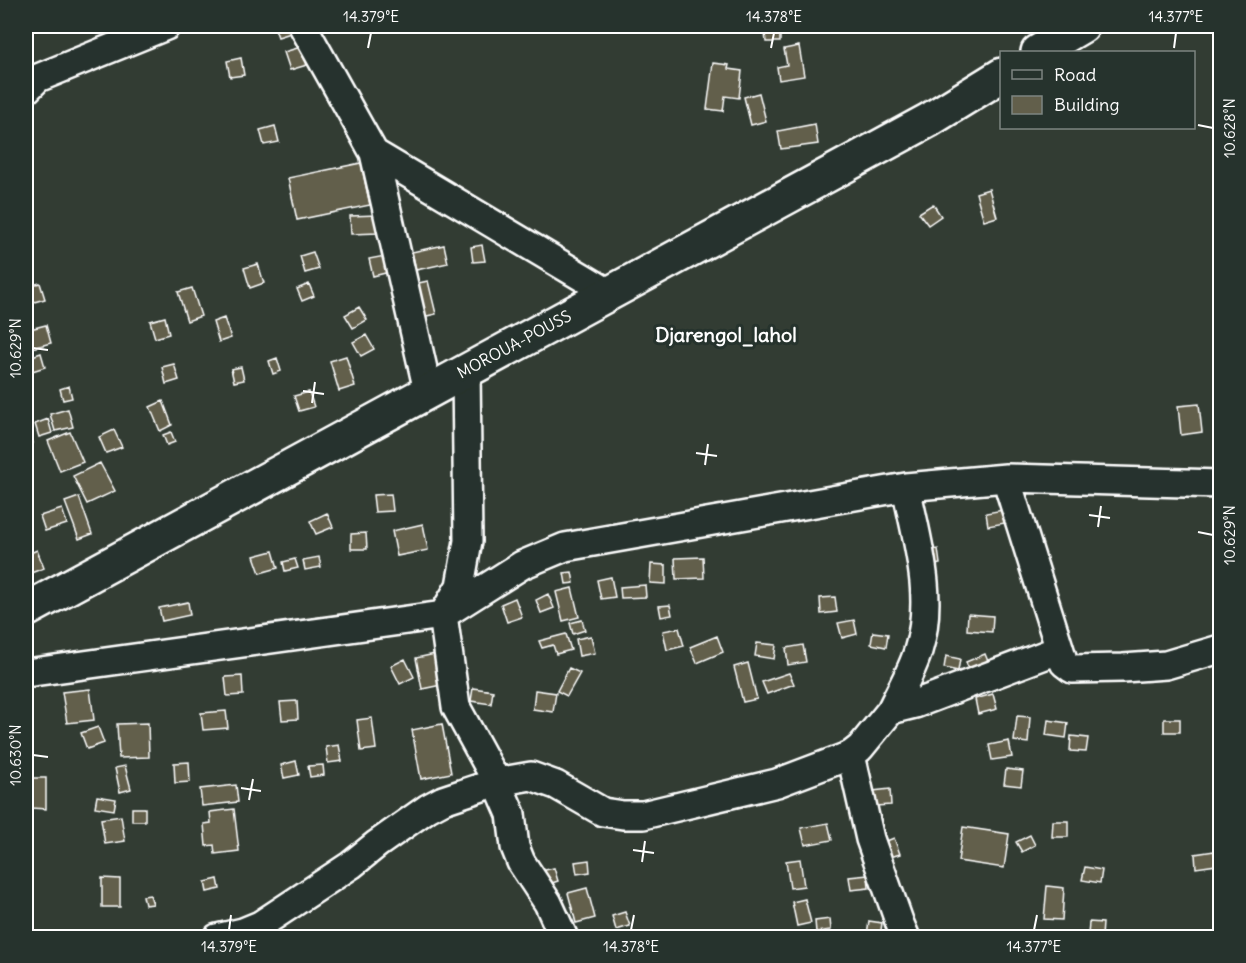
<svg xmlns="http://www.w3.org/2000/svg" width="1246" height="963" viewBox="0 0 1246 963" font-family="Delius,sans-serif">
  <style>
    .building { fill: #625f4b; stroke: #fff; stroke-width: 1.5 }
    .lines { fill: none; stroke-linecap: round; stroke-linejoin: round }
    .minor-casing { stroke: #fff; stroke-width: 32 }
    .major-casing { stroke: #fff; stroke-width: 38 }
    .minor { stroke: #26332d; stroke-width: 27 }
    .major { stroke: #26332d; stroke-width: 33 }
    .ticks { fill: none; stroke: #fff; stroke-width: 2 }
    .labels { text-anchor: middle; stroke-width: 6; stroke-linejoin: round; paint-order: stroke }
    .street-label { font-size: 16px; fill: #fff; stroke: #26332d }
    .quarter-label { font-size: 20px; font-weight: bold; fill: #fff; stroke: #26332d }
    .neatline { fill: none; stroke: #fff; stroke-width: 2 }
    .ticks-label { font-size: 15px; text-anchor: middle; fill: #fff }
  </style>
  <rect width="100%" height="100%" fill="#323c33"/>
  <filter id="ink" filterUnits="userSpaceOnUse"><feTurbulence type="fractalNoise" baseFrequency=".0167" numOctaves="2"/><feDisplacementMap in="SourceGraphic" scale="12" xChannelSelector="R" yChannelSelector="G"/><feConvolveMatrix kernelMatrix="1 2 1 2 8 2 1 2 1" color-interpolation-filters="sRGB"/></filter>
  <g filter="url(#ink)">
    <path class="building" d="M274,26H289L291,33L278,37Z
      M765,33H780V42H766Z
      M799,46L804,76L779,80L777,67L787,65L784,49Z
      M301,47L307,65L290,70L284,52Z
      M241,58L244,75L230,77L227,61Z
      M713,63L729,65L728,69L742,71L739,98L725,96L723,111L707,109Z
      M759,93L766,121L751,125L744,97Z
      M815,124L818,144L781,149L778,131Z
      M275,126L279,142L264,145L260,130Z
      M361,163L370,205L297,220L288,178Z
      M989,189L997,217L984,221L976,193Z
      M933,204L941,216L928,225L919,213Z
      M377,215L378,233L351,234L350,216Z
      M444,245L448,263L416,270L412,252Z
      M482,245L485,261L473,262L471,247Z
      M313,252L319,269L305,273L300,256Z
      M390,255L394,271L373,276L369,259Z
      M258,264L264,283L250,288L244,268Z
      M428,281L436,314L422,317L414,284Z
      M40,283L45,299L34,302L29,286Z
      M309,284L314,296L302,301L297,289Z
      M192,288L201,316L187,321L178,292Z
      M359,307L367,320L353,328L345,315Z
      M165,317L169,334L155,338L150,321Z
      M224,318L231,338L219,342L213,322Z
      M46,325L51,343L28,349L26,330Z
      M366,335L374,349L361,356L353,342Z
      M41,353L45,367L26,373V358Z
      M346,356L355,386L339,391L330,361Z
      M277,358L281,371L273,374L269,361Z
      M174,364L179,380L166,384L162,367Z
      M241,367L244,380L234,382L231,369Z
      M69,386L72,398L63,400L60,389Z
      M309,392L314,407L299,411L294,396Z
      M163,401L172,425L160,431L150,407Z
      M1199,404L1202,432L1181,435L1178,406Z
      M68,409L73,427L55,431L50,414Z
      M48,419L52,433L39,437L35,424Z
      M28,429L33,443L26,446V430Z
      M114,430L122,447L106,453L99,437Z
      M70,432L83,462L60,471L48,441Z
      M171,432L175,442L167,445L163,435Z
      M100,463L115,491L87,504L73,476Z
      M391,494L393,511L375,512L373,495Z
      M79,497L92,534L79,539L65,502Z
      M62,509L67,524L45,531L40,516Z
      M1003,510L1005,523L988,526L986,513Z
      M327,513L333,527L316,534L310,521Z
      M423,524L428,550L397,556L392,531Z
      M366,533L367,549H351V534Z
      M938,549L940,564L928,567L925,551Z
      M37,550L44,568L26,575V555Z
      M273,551L278,568L260,573L254,556Z
      M319,557L321,567L305,570L303,560Z
      M703,557L704,578L676,579L675,558Z
      M295,559L298,568L285,571L283,562Z
      M651,564L666,565V584L650,583Z
      M572,572L574,583L566,584L564,573Z
      M611,577L615,597L601,599L597,580Z
      M645,585L646,597L621,598L620,587Z
      M572,588L579,617L563,621L556,592Z
      M548,594L554,608L541,613L536,600Z
      M835,597L837,612L821,614L820,598Z
      M515,598L522,617L507,622L501,604Z
      M188,602L190,615L162,621L159,608Z
      M670,605L672,615L661,617L659,606Z
      M968,614L993,616L992,632L967,630Z
      M582,620L585,630L573,634L570,623Z
      M854,620L857,634L842,638L838,623Z
      M679,628L684,646L667,650L663,631Z
      M873,632L888,634L886,647L871,644Z
      M566,634L571,650L556,654L553,645L542,648L539,641Z
      M591,636L595,653L579,656L576,639Z
      M717,636L723,652L697,663L690,647Z
      M757,643L776,645L774,659L755,656Z
      M803,645L806,662L788,665L786,648Z
      M440,653L446,684L422,689L416,658Z
      M985,654L990,666L970,674L966,662Z
      M946,656L960,659L958,671L944,668Z
      M405,659L414,677L400,684L391,666Z
      M748,663L757,699L743,702L734,667Z
      M569,668L580,673L567,696L557,691Z
      M789,673L794,684L767,694L762,682Z
      M242,676L243,695L227,696L225,677Z
      M473,688L493,691L491,704L471,701Z
      M90,689L94,720L67,723L62,692Z
      M535,690L556,693L553,712L533,709Z
      M993,694L997,709L978,714L975,699Z
      M297,701L298,719L282,720L280,702Z
      M226,711L228,728L203,730L201,713Z
      M1017,716L1030,717L1028,743L1014,741Z
      M372,718L376,749L361,751L357,720Z
      M1164,719H1180V732H1164Z
      M1048,720L1068,723L1066,738L1046,735Z
      M148,723L149,757L119,758L117,724Z
      M442,724L451,773L421,779L412,730Z
      M98,727L104,743L87,749L81,733Z
      M1071,736L1088,738L1086,752L1070,751Z
      M1009,741L1012,757L992,760L989,745Z
      M339,745L342,761L328,763L326,747Z
      M296,761L299,775L284,778L281,765Z
      M189,762L190,782L175,783L174,763Z
      M323,765L324,775L310,777L308,766Z
      M125,766L131,789L120,792L115,768Z
      M1006,769L1023,771L1021,786L1004,784Z
      M32,778H46V809L32,808Z
      M236,785L238,802L202,806L200,789Z
      M890,789L891,805L875,806L873,791Z
      M97,796L116,799L114,810L95,807Z
      M132,808H145V821H132Z
      M234,809L239,851L215,854L214,845L206,846L204,824L211,823L210,812Z
      M121,816L125,841L105,844L101,819Z
      M1053,821H1068V837H1052Z
      M828,823L832,840L805,845L801,828Z
      M963,827L1009,834L1004,868L958,861Z
      M1030,835L1035,845L1022,852L1016,842Z
      M894,838L900,854L884,859L879,844Z
      M1214,851L1216,865L1196,868L1195,854Z
      M800,859L804,886L790,888L786,861Z
      M589,860L590,872L577,874L575,862Z
      M1085,867L1102,870L1100,883L1082,880Z
      M554,868L558,881L546,885L541,871Z
      M868,875L869,888L851,890L849,877Z
      M102,878L120,879V907H102Z
      M218,879L220,889L207,892L205,882Z
      M1047,886L1064,888L1062,920L1044,919Z
      M587,888L595,918L576,923L568,893Z
      M150,895L153,904L145,905L143,896Z
      M805,899L811,923L797,926L792,902Z
      M625,912L630,926L616,930L612,916Z
      M830,919L831,930L816,932L815,921Z
      M869,921L882,923L880,937L867,935Z
      M1089,922L1103,923L1102,937L1088,936Z"/>
    <g class="lines">
      <g class="minor-casing">
        <path id="minor" d="M303,26L374,153L428,391
          M26,90L38,78L166,26
          M374,153L609,293
          M466,370L468,541L460,586L443,615L456,707L497,782L511,814L515,847L521,862L548,903L564,938
          M1006,478L1064,663L1072,669L1123,668L1166,665L1220,649
          M26,673L443,615L522,565L565,547L906,487L1006,478L1220,484
          M891,710C900,691 912,671 918,651C935,597 917,541 906,487
          M851,755L870,839L900,924L906,938
          M217,938L243,932L260,925L351,865L377,844L428,808L443,800L497,782L531,776L556,785L603,812L623,815H643L777,783L851,755L860,748L891,710L915,704L1058,650"/>
      </g>
      <g class="major-casing">
        <path id="major" d="M1038,52L1082,26
          M26,610L929,120L1002,75"/>
      </g>
      <use href="#minor" class="minor"/>
      <use href="#major" class="major"/>
    </g>
  </g>
  <path class="ticks" d="M368,48L371,33M771,48L774,33M1174,48L1176,33M1198,125L1213,128M33,348L48,350M303,391L324,394M312,403L315,382M696,453L717,456M705,465L708,444M1089,515L1110,518M1098,527L1101,506M1198,532L1213,535M33,755L48,757M241,788L261,791M249,800L253,779M633,850L654,853M642,862L645,841M229,930L231,915M631,930L634,915M1034,930L1037,915"/>
  <g class="labels">
    <g class="street-label">
      <text transform="translate(514 344) rotate(-28)" y="6">MOROUA-POUSS</text>
    </g>
    <g class="quarter-label">
      <text x="726" y="342">Djarengol_lahol</text>
    </g>
  </g>
  <rect width="1246" height="963" fill="none" stroke="#26332d" stroke-width="66"/>
  <rect x="1000" y="51" width="195" height="78" fill="#26332d" stroke="#7d8581" stroke-width="1.5"/>
  <rect x="1012" y="70" width="30" height="9" fill="#26332d" stroke="#7d8581" stroke-width="1.5"/>
  <text x="1054" y="81" font-size="18" fill="#ffffff">Road</text>
  <rect x="1012" y="96" width="30" height="18" fill="#625f4b" stroke="#7d8581" stroke-width="1.5"/>
  <text x="1054" y="111" font-size="18" fill="#ffffff">Building</text>
  <rect x="33" y="33" width="1180" height="897" class="neatline"/>
  <g class="ticks-label">
    <text x="371" y="22">14.379°E</text>
    <text x="774" y="22">14.378°E</text>
    <text x="1176" y="22">14.377°E</text>
    <text transform="translate(1230 128) rotate(-90)" y="5">10.628°N</text>
    <text transform="translate(16 348) rotate(-90)" y="5">10.629°N</text>
    <text transform="translate(1230 535) rotate(-90)" y="5">10.629°N</text>
    <text transform="translate(16 755) rotate(-90)" y="5">10.630°N</text>
    <text x="229" y="952">14.379°E</text>
    <text x="631" y="952">14.378°E</text>
    <text x="1034" y="952">14.377°E</text>
  </g>
</svg>
